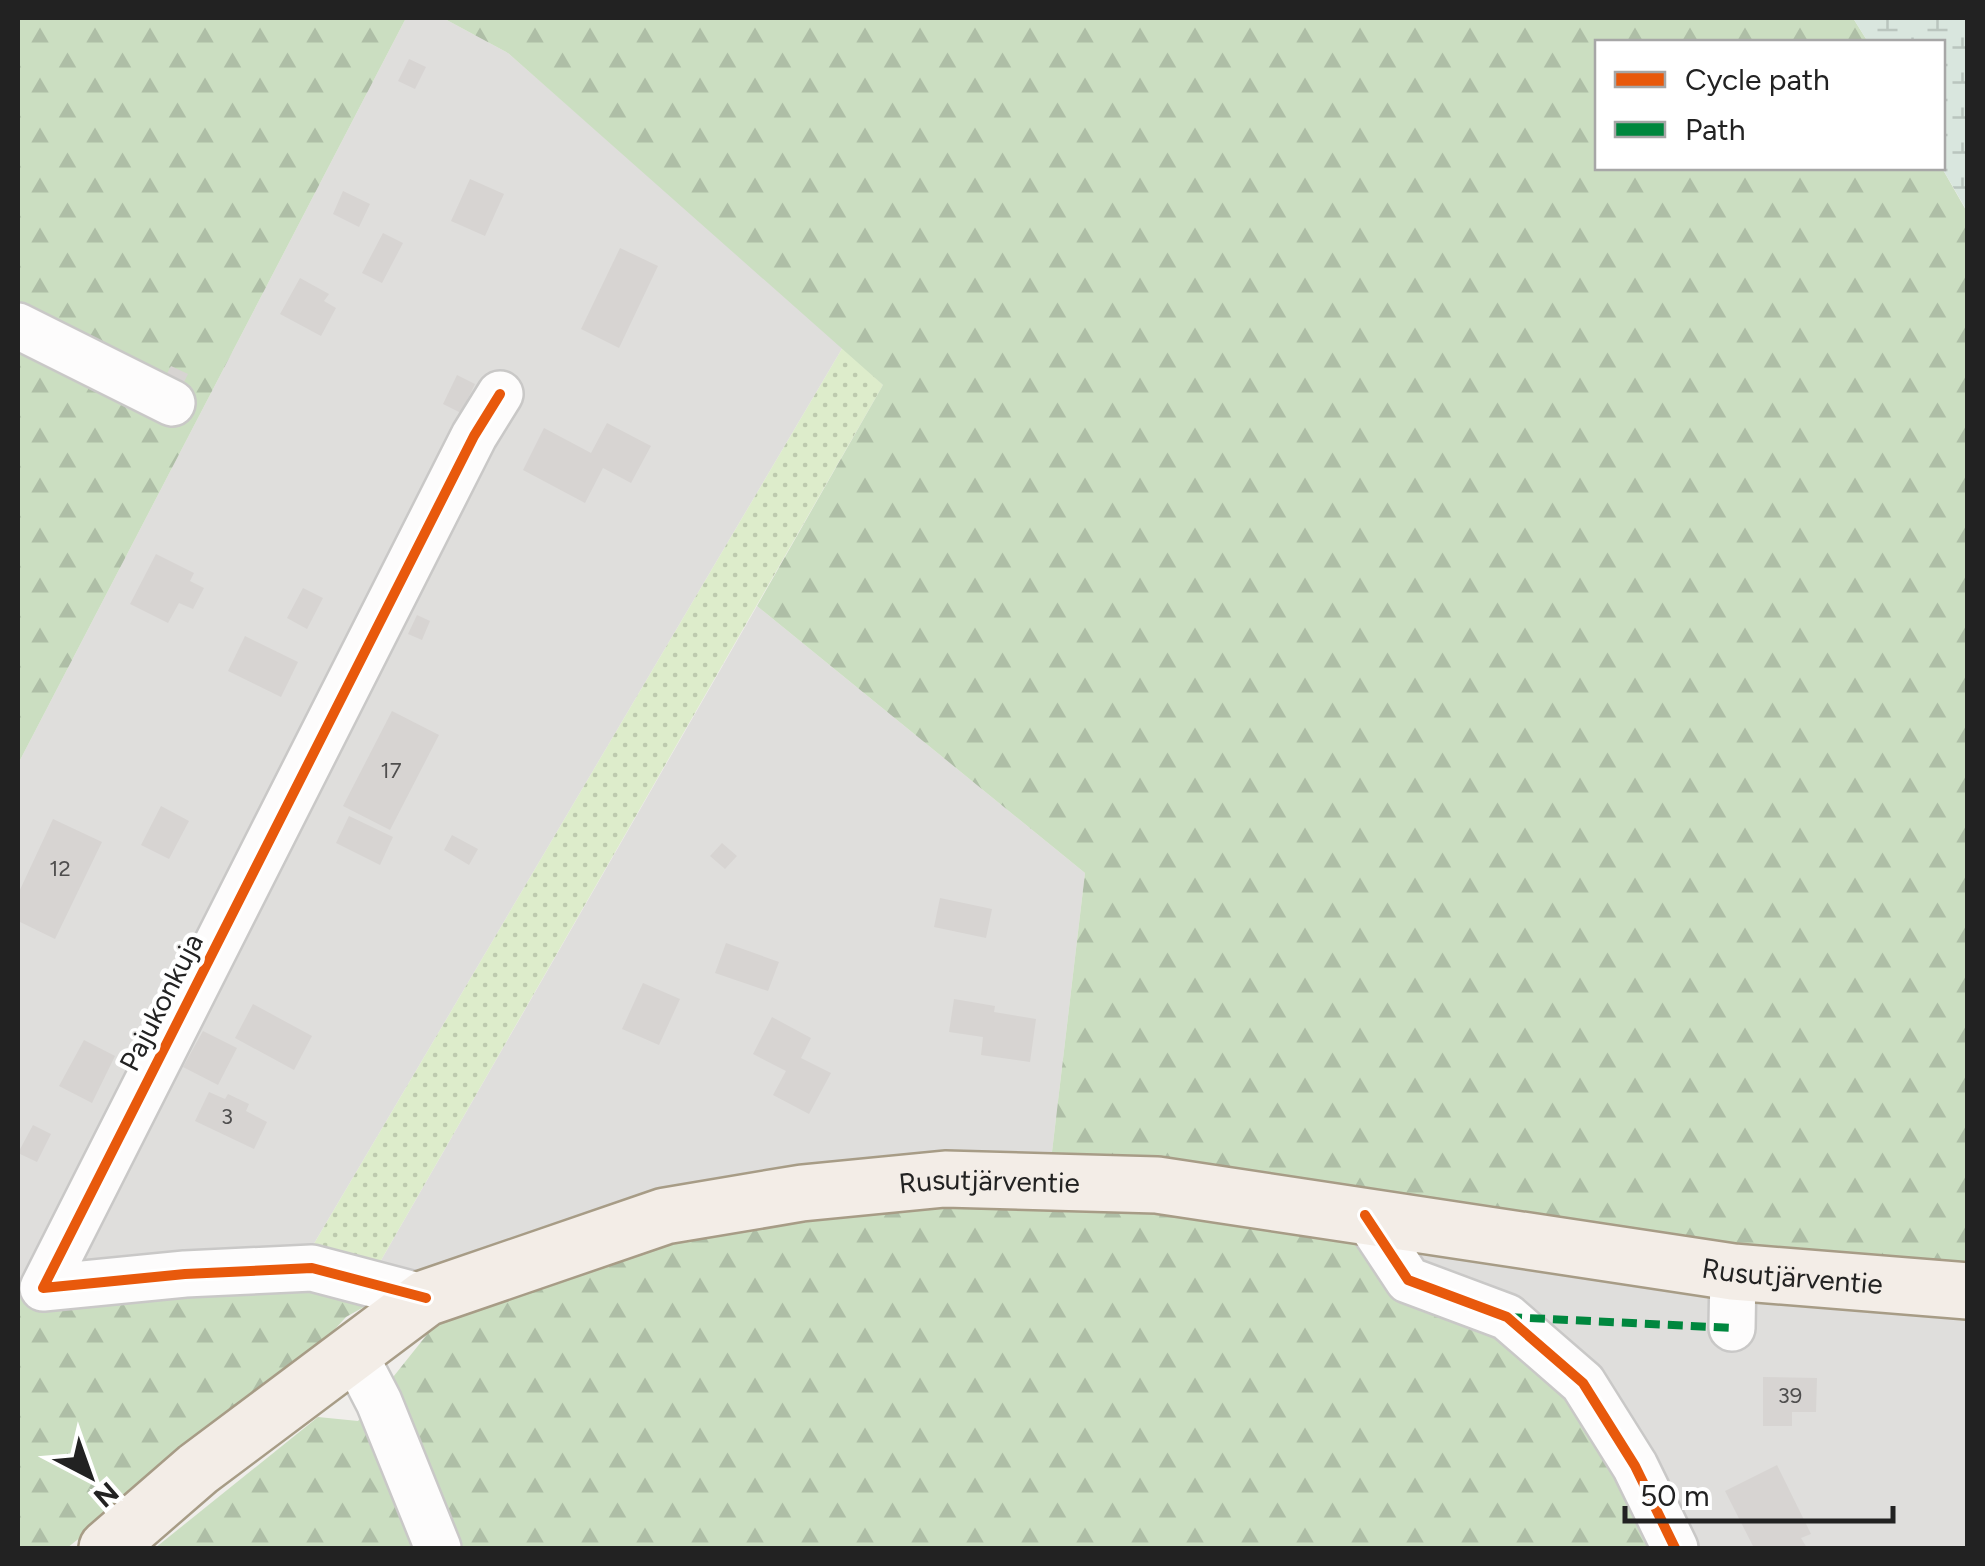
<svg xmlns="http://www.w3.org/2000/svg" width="1985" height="1566" viewBox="0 0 1985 1566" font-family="Figtree,sans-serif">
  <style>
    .residential { fill: #dfdedc }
    .grass { fill: url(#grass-dots) }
    .forest { fill: url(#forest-firs) }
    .wetland { fill: url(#wetland-marsh) }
    .building { fill: #d7d4d2 }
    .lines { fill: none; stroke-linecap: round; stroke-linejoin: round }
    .minor-casing { stroke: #c9c8c7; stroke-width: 50 }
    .major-casing { stroke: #a79c86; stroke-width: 60 }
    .minor { stroke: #fdfcfc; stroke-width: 45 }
    .major { stroke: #f3ede7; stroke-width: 55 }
    .quiet { stroke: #00873e; stroke-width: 8; stroke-dasharray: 15 8; stroke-linecap: butt }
    .cycleway-casing { stroke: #fff; stroke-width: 16 }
    .cycleway { stroke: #e8590c; stroke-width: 10 }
    .labels { text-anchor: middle; stroke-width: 9; stroke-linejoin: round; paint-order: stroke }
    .number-label { font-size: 22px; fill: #4f4e4e }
    .street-label { font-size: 28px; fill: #222; stroke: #fff }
  </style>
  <defs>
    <pattern id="grass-dots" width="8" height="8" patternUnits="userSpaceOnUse" patternTransform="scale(2.5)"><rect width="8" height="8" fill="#ddeccb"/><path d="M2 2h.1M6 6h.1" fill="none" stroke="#bdcaae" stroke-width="1.8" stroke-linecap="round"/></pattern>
    <pattern id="forest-firs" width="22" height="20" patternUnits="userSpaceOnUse" patternTransform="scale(2.5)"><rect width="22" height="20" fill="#cbdec1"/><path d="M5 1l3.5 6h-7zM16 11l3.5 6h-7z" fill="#aebea6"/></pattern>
    <pattern id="wetland-marsh" width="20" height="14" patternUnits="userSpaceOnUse" patternTransform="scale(2.5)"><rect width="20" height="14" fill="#d9e6de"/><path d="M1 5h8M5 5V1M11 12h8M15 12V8" fill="none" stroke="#bac5be"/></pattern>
  </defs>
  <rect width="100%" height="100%" fill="#f0eeeb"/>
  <path class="residential" d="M406,18H443L508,53L843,347L302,1264L77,1277L18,1285V764Z
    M757,606L1085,873L1052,1152L1041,1173L401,1286L372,1276Z
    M1367,1237L1967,1312V1548H1661Z"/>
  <path class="grass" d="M843,347L883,385L372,1276L302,1264Z"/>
  <path class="forest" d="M18,18H406L18,764Z
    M443,18H1853L1868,42H1598V168H1942L1967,212V1312L1368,1237L1498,1325L1571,1388L1661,1548H155L318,1417L358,1421L429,1332L552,1243L1041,1173L1052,1152L1085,873L757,606L883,385L508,53Z
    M77,1277L401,1286L346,1317L314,1352L67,1548H18V1285Z"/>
  <path class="wetland" d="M1853,18H1967V211L1942,168V42H1868Z"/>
  <path class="building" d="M409,59L426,67L415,89L398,81Z
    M470,179L504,194L485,236L451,221Z
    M343,191L370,204L359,227L333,214Z
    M383,233L403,243L382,283L362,273Z
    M620,248L658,266L619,348L581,329Z
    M300,278L329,294L324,301L336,308L321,336L280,314Z
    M171,366L188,374L179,392L162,383Z
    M457,375L475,384L461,413L443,404Z
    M607,423L651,446L631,483L603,468L585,503L523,470L544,428L591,453Z
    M156,554L194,573L190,581L204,588L193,609L179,603L168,623L130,604Z
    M303,588L323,598L307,629L287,618Z
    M417,615L430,621L422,640L408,634Z
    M245,636L298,662L281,697L228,671Z
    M392,711L439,735L390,830L343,806Z
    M161,806L189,821L169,859L141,845Z
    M349,816L393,837L380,865L336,843Z
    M53,819L102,842L55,939L18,921V894Z
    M452,835L478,849L469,865L444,850Z
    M722,843L737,856L725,869L710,856Z
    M940,898L992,909L986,938L934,927Z
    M726,943L779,962L768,991L715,973Z
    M643,983L680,999L659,1045L622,1029Z
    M954,999L995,1006L994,1012L1036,1019L1030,1062L981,1055L983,1037L949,1032Z
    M253,1004L312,1036L294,1070L235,1038Z
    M772,1017L811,1038L801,1058L831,1073L809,1114L773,1095L786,1071L753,1054Z
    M203,1031L237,1048L218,1085L183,1067Z
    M84,1040L115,1056L92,1103L59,1086Z
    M209,1092L225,1099L228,1094L249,1104L246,1111L267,1122L254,1149L195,1121Z
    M33,1125L51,1134L37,1162L18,1153Z
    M1763,1377L1817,1378L1816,1412H1792V1426H1763Z
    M1777,1465L1811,1534L1801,1538L1807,1548H1754L1725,1491Z"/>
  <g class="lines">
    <g class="minor-casing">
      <path id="minor" d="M18,326L172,403
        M1365,1215L1408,1280L1507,1317L1583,1383L1635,1466L1675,1548
        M426,1298L312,1268L185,1274L43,1288L474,436L500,394
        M1732,1328L1733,1272
        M353,1352L379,1402L438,1548"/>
    </g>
    <g class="major-casing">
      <g id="major">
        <path id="s1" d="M107,1548L198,1469L426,1298L665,1216L802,1193L945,1179L1157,1185L1733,1272L1968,1291"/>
      </g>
    </g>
    <use href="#minor" class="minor"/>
    <use href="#major" class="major"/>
    <path class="quiet" d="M1507,1317L1732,1328"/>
    <g class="cycleway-casing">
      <path id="cycleway" d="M1365,1215L1408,1280L1507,1317L1583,1383L1635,1466L1675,1548
        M426,1298L312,1268L185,1274L43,1288L474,436L500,394"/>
    </g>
    <use href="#cycleway" class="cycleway"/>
  </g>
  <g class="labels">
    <g class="number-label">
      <text x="391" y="778">17</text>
      <text x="60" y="876">12</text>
      <text x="227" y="1124">3</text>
      <text x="1790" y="1403">39</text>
    </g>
    <g class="street-label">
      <text transform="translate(161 1002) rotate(-63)" y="10">Pajukonkuja</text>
      <text dy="10" stroke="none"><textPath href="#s1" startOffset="985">Rusutjärventie</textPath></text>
      <text dy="10" stroke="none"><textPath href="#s1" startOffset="1795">Rusutjärventie</textPath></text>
    </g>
  </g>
  <rect width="1985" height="1566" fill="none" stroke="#222222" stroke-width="40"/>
  <rect x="1595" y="40" width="350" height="130" fill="#ffffff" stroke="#a7a7a7" stroke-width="2.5"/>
  <rect x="1615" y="72" width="50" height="15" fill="#e8590c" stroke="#a7a7a7" stroke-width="2.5"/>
  <text x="1685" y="90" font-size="30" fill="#222222">Cycle path</text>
  <rect x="1615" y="122" width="50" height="15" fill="#00873e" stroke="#a7a7a7" stroke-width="2.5"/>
  <text x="1685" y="140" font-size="30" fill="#222222">Path</text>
  <g transform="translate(90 1476) rotate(139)" stroke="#ffffff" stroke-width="8" paint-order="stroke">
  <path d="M0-8L18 38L0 25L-18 38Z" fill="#222222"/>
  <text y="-15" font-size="28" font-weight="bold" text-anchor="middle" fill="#222222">N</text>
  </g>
  <path d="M1625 1506v15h268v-15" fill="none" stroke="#222222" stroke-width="5"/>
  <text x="1640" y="1506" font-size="30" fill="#222222" stroke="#ffffff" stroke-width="8" paint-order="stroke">50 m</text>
</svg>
